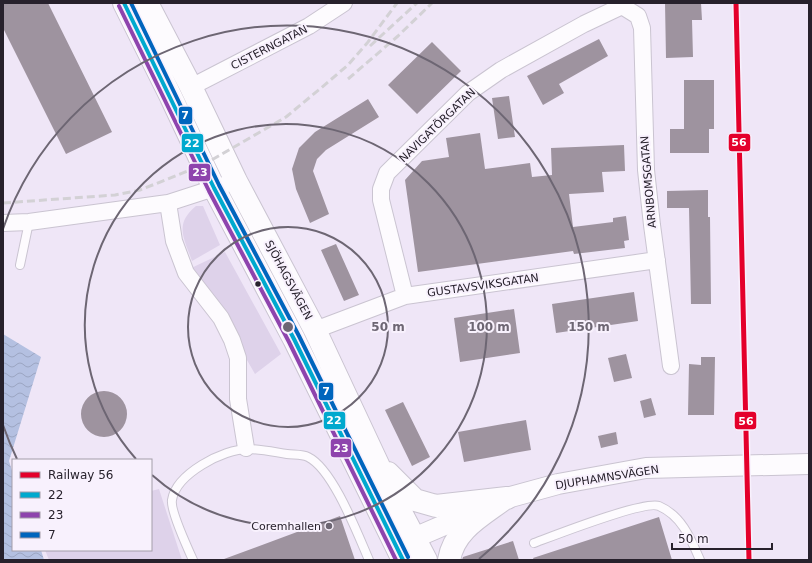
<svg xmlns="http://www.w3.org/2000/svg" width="812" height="563" viewBox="0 0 812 563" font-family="'DejaVu Sans',sans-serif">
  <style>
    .park { fill: #ded2ea }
    .water { fill: url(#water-waves) }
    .building { fill: #9e939f }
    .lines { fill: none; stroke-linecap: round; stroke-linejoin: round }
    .service-casing { stroke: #cac4d1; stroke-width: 10 }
    .minor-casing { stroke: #cac4d1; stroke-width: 18 }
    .tertiary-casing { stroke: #cac4d1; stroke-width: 22 }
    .secondary-casing { stroke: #cac4d1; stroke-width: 24 }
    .service { stroke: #fdfbfe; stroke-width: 8 }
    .minor { stroke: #fdfbfe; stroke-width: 16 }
    .tertiary { stroke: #fdfbfe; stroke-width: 20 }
    .secondary { stroke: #fdfbfe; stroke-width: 22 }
    .rail { stroke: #d3d1d5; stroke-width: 3; stroke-dasharray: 8 4; stroke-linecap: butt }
    .bus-1-casing { stroke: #f8f1fd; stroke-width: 7 }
    .bus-2-casing { stroke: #f8f1fd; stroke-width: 7 }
    .bus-3-casing { stroke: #f8f1fd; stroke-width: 7 }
    .bus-1 { stroke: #00a9ce; stroke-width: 4 }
    .bus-2 { stroke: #8e44ad; stroke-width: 4 }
    .bus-3 { stroke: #0065bd; stroke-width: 4 }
    .rail-1-casing { stroke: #f8f1fd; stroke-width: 8 }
    .rail-1 { stroke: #e4002b; stroke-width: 5 }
    .ring { fill: none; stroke: #6d6673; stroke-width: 2 }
    .bus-dot { fill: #27212c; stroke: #f8f1fd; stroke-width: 1.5 }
    .poi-dot { fill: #6d6673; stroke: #f8f1fd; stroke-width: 1.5 }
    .labels { text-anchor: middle; stroke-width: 4; stroke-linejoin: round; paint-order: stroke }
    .street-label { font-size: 11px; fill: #27212c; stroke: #f8f1fd }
    .poi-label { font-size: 11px; fill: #27212c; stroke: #f8f1fd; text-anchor: end }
    .centre { fill: #6d6673; stroke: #f8f1fd; stroke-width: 2 }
    .ring-label { font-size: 12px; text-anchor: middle; font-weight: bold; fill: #6d6673; stroke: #f8f1fd; stroke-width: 4; stroke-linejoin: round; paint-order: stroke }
    .line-badge { stroke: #f8f1fd; stroke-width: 1.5 }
    .badge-label { font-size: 11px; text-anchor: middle; font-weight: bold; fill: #fff }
  </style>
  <defs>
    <pattern id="water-waves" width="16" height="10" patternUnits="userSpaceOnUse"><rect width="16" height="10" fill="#b4c0e1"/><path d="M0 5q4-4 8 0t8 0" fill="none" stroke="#9ba5c1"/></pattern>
  </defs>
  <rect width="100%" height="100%" fill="#efe6f7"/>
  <path class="park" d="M196,206H203L220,245L192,261C184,238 174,224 196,206Z
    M225,252L281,354L255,374L232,334L185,271Z
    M159,489L182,560H49L45,550H151V491Z"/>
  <path class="water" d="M3,334L41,357L9,461L13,474V550H41L44,560H3Z"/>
  <path class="building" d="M3,3H48L112,132L66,154L3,28Z
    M665,3H701L702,20H692L693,57L666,58Z
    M599,39L608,56L559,84L564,93L543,105L527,76Z
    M432,42L461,71L417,114L388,85Z
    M684,80H714V129H709V153H670V129H684Z
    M509,96L515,137L498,139L492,98Z
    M368,99L379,117L326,150L317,159L313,171L329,214L310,223L296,189L292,169L299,148L315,132Z
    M480,133L485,169L530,163L532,177L552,175L551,148L624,145L625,171L602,172L604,192L569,194L573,227L613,222V218L626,216L629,240L624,241L625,248L574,254L573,251L418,272L405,180L422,161L449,157L446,138Z
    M708,190V217H710L711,304H691L689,208H667V191Z
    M336,244L359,295L344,301L321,250Z
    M634,292L638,321L556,333L552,304Z
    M514,309L520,353L460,362L454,318Z
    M626,354L632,378L614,382L608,358Z
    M701,357H715L714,415H688L689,364L701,365Z
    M81 414a23 23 0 1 1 46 0a23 23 0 1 1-46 0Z
    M651,398L656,415L644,418L640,401Z
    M403,402L430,457L412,466L385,410Z
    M526,420L531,450L464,462L458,432Z
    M616,432L618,444L601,448L598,436Z
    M340,516L355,560H224V559Z
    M659,517L672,560H534L533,558Z
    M513,541L519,560H462L463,557Z"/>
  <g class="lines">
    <g class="service-casing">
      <path id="service" d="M20,265L29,222
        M534,543C553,536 645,500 659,506C682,516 691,539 700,560
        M193,560C188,549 170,510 172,500C176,474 223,449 248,449C261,449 274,452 287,454C293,455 302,454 308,457C333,469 358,535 369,560"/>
    </g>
    <g class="minor-casing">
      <path id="minor" d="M191,87L309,26L344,3
        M168,203L174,241L186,273L221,318L232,340L238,358V399L246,448
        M3,223L29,222L168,203L236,181
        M405,296L381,200V189L387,173L468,93L501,70L584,24L622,6L638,16L642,28L646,170L652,225L671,366
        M315,330L405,296L657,260"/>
    </g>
    <g class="tertiary-casing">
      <path id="tertiary" d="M414,538L507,498L558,484L646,468L809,464"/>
    </g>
    <g class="secondary-casing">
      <path id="secondary" d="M124,3L171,97L214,188L294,339L403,560
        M147,3L191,87L236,181L315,330L396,503L426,560
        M388,473L415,500L436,506L507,498
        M449,560C454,530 481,516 504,499"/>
    </g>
    <use href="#service" class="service"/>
    <use href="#minor" class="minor"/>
    <use href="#tertiary" class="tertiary"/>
    <use href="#secondary" class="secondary"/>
    <path class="rail" d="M370,46L417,3
      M348,79L398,36L432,3
      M3,203L115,195L140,190L203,165L286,117L321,88L348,65L368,42L397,3"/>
    <g class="bus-1-casing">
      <path id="bus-1" d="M124,3L214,188L294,339L403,560"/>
    </g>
    <g class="bus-2-casing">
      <path id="bus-2" d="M119,6L209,191L289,342L396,560"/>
    </g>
    <g class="bus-3-casing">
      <path id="bus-3" d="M131,3L219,185L299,336L408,557"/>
    </g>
    <use href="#bus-1" class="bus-1"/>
    <use href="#bus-2" class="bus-2"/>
    <use href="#bus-3" class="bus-3"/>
    <g class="rail-1-casing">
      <path id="rail-1" d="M736,3L749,560"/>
    </g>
    <use href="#rail-1" class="rail-1"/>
  </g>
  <g class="ring">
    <circle cx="288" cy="327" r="100"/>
    <path d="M136 459A201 201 0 1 1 152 475"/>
    <path d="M17 459A301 301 0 0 1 3 425M3 229A301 301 0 1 1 479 559"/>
  </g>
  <circle class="bus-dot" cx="258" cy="284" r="3.5"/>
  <circle class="poi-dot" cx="329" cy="526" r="4"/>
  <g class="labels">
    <g class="street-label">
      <text transform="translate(269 47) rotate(-27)" y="4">CISTERNGATAN</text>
      <text transform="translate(437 125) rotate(-44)" y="4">NAVIGATÖRGATAN</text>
      <text transform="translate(648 182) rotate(-95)" y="4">ARNBOMSGATAN</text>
      <text transform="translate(289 280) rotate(62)" y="4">SJÖHAGSVÄGEN</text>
      <text transform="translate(483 285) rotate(-8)" y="4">GUSTAVSVIKSGATAN</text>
      <text transform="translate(607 477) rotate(-9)" y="4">DJUPHAMNSVÄGEN</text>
    </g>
    <g class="poi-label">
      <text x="321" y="530">Coremhallen</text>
    </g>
  </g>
  <circle cx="288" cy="327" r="6" class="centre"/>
  <g class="ring-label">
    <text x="388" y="331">50 m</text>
    <text x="489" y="331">100 m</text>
    <text x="589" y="331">150 m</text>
  </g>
  <g class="line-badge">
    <rect x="178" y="106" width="15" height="19" rx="4" fill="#0065bd"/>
    <rect x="728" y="133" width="23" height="19" rx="4" fill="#e4002b"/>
    <rect x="181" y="133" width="23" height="20" rx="4" fill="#00a9ce"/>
    <rect x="188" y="163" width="23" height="19" rx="4" fill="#8e44ad"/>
    <rect x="318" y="382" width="16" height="19" rx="4" fill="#0065bd"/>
    <rect x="323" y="411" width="23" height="19" rx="4" fill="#00a9ce"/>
    <rect x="734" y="411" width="23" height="19" rx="4" fill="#e4002b"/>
    <rect x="330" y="438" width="22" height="20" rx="4" fill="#8e44ad"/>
  </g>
  <g class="badge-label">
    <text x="185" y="119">7</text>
    <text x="739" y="146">56</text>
    <text x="192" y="147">22</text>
    <text x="200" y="176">23</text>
    <text x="326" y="395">7</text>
    <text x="334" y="424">22</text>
    <text x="746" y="425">56</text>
    <text x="341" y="452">23</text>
  </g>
  <rect width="812" height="563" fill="none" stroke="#27212c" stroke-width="8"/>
  <rect x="12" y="459" width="140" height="92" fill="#f8f1fd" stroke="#a49ea9"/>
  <rect x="20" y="472" width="20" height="6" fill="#e4002b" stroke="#a49ea9"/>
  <text x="48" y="479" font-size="12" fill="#27212c">Railway 56</text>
  <rect x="20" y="492" width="20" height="6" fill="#00a9ce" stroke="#a49ea9"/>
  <text x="48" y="499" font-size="12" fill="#27212c">22</text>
  <rect x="20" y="512" width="20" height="6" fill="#8e44ad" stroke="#a49ea9"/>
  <text x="48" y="519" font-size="12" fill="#27212c">23</text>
  <rect x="20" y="532" width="20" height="6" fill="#0065bd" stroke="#a49ea9"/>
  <text x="48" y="539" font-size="12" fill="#27212c">7</text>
  <path d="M672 543v6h100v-6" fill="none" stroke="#27212c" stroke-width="2"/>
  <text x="678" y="543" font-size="12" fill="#27212c" stroke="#f8f1fd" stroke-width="3" paint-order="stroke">50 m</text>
</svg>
